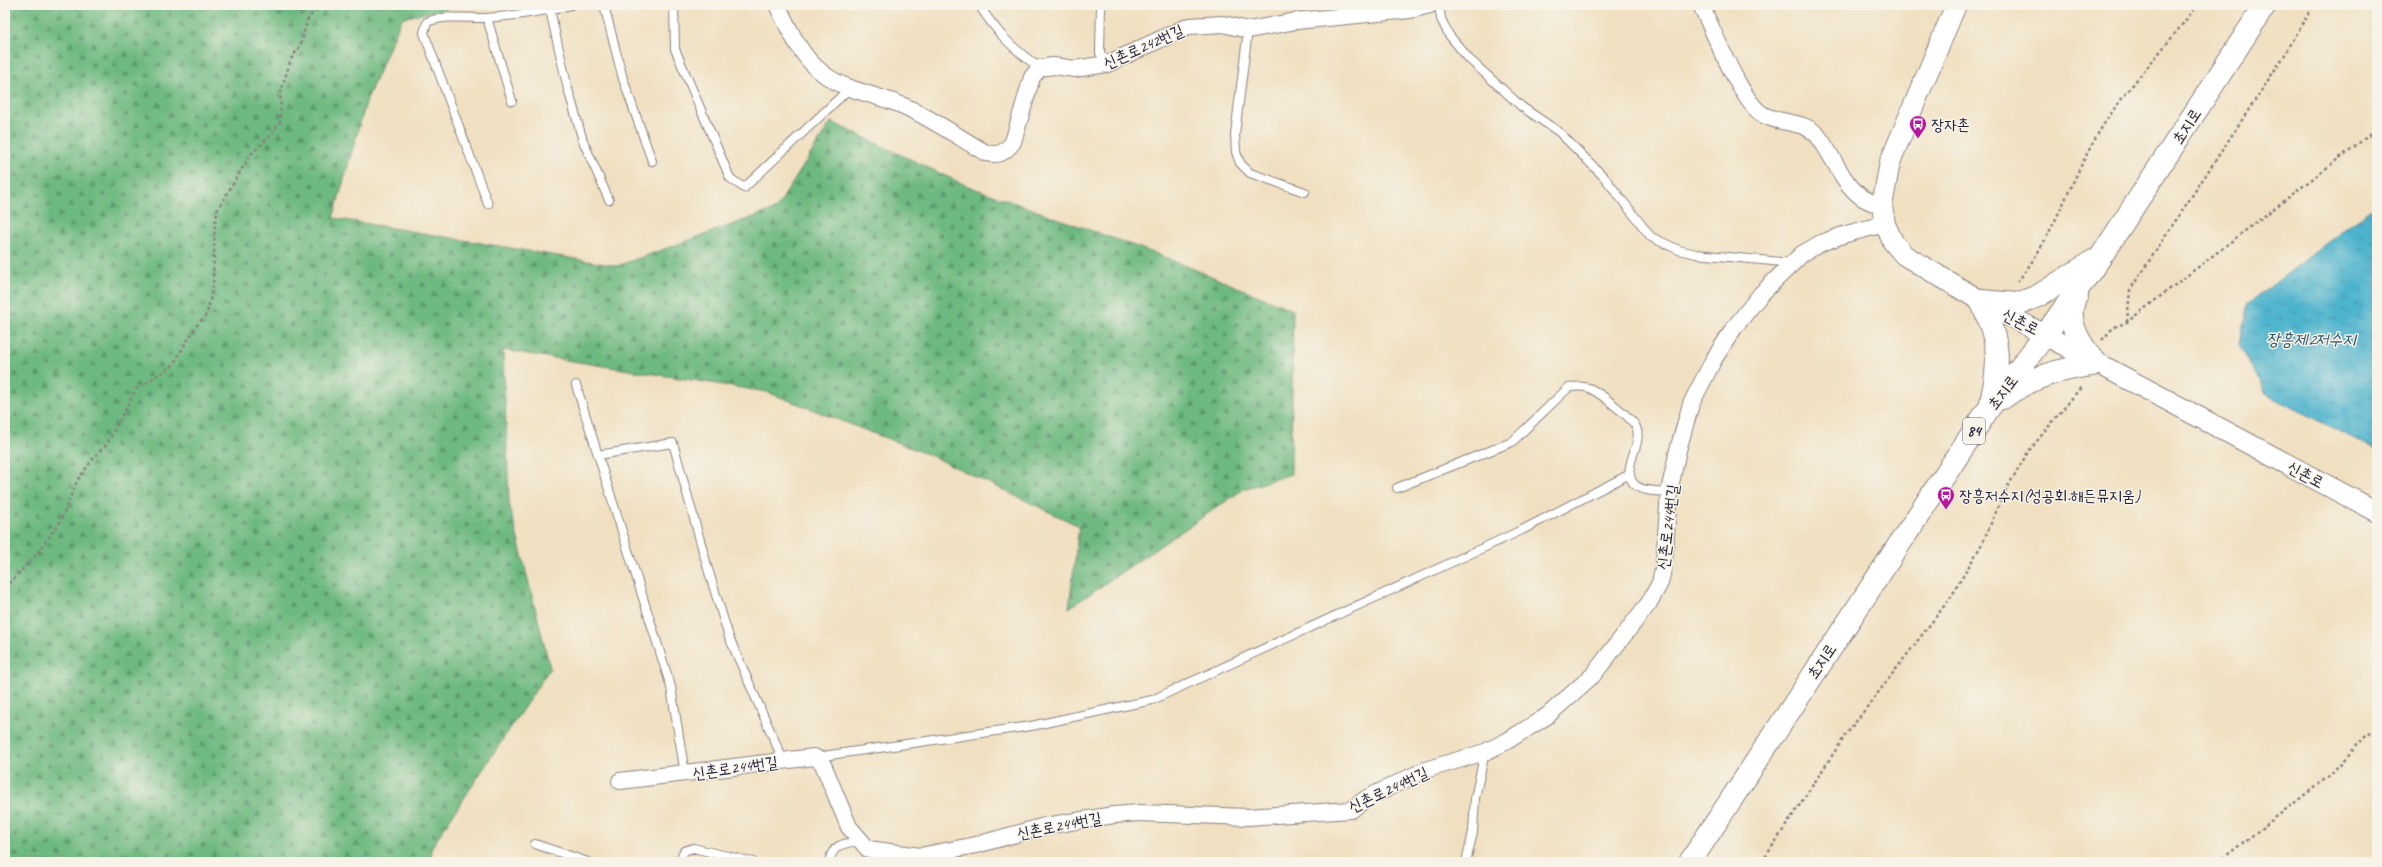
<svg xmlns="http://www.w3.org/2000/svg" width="2382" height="867" viewBox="0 0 2382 867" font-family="Caveat,'Poor Story',sans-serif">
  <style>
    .forest { fill: url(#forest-firs); stroke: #486e5e }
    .water { fill: url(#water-ripples); stroke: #386b84 }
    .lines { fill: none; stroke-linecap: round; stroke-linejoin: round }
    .service-casing { stroke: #89817e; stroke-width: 10 }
    .minor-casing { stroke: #89817e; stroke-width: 18 }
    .tertiary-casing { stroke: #89817e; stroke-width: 22 }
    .primary-casing { stroke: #89817e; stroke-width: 24 }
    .path { stroke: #89817e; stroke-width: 2.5; stroke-dasharray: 3 3; stroke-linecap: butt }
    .service { stroke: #fff; stroke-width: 8 }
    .minor { stroke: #fff; stroke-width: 16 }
    .tertiary { stroke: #fff; stroke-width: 20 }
    .primary { stroke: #fff; stroke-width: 22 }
    .labels { text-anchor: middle; stroke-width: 3; stroke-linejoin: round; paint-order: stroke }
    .shield { fill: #f7f3e8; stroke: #62616f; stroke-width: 1 }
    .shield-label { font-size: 15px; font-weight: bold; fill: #22223b }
    .street-label { font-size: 16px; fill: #22223b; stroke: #f7f3e8 }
    .poi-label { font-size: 16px; fill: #22223b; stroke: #f7f3e8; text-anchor: start }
    .water-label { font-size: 17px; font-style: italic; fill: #31556e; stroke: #f7f3e8 }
  </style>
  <defs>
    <pattern id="forest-firs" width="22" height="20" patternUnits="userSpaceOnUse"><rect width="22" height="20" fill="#6eb981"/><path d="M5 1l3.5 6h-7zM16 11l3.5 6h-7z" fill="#5a966b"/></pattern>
    <pattern id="water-ripples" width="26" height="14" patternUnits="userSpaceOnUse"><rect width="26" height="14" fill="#4eb4cd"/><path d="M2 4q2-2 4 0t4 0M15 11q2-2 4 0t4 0" fill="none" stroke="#4092a8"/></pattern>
  </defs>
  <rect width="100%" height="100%" fill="#f7f3e8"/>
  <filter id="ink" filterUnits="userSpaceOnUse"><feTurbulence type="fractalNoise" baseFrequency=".025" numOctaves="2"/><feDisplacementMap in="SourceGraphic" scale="8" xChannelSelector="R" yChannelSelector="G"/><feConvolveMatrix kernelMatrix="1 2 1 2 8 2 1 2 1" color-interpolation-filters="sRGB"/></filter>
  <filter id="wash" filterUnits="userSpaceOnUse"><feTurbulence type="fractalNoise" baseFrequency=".012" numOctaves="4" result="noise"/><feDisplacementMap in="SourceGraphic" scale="16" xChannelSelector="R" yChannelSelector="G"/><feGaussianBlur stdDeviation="0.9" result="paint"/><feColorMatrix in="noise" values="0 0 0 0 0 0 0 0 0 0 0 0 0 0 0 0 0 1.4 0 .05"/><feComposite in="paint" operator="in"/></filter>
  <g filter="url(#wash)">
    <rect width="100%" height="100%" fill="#f0e0c1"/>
    <path class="forest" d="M5,5H466L402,18L367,99L333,218L617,266L776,209L831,122L965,185L1162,256L1293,310L1291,474L1244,489L1069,608L1079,526L932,456L767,392L503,350L509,503L550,668L431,848L432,862H5Z"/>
    <path class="water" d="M2377,204V450L2267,395L2239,344L2248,304Z"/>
  </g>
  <g filter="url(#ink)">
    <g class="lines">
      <g class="service-casing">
        <path id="service" d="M604,5L623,79L652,161
          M674,5L675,49L730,178L744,188L850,88
          M979,5C997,33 1013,49 1040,68
          M1101,5L1100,53L1107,64
          M1439,5L1441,19L1449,35L1469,59L1522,107L1559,132L1604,177L1651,237L1679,250L1696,254L1792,263
          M550,10L568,89L583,141L609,200
          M487,18L512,101
          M1248,30L1235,134L1236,152L1240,163L1250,173L1305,192
          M488,204L424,33L427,22C445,15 466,18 485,18C514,16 544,11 571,5
          M576,385L671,687L685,774
          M598,455L673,443L708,569L729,637L783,760
          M1397,488L1512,442L1568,388C1576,386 1582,386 1589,388C1599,392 1632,418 1636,427C1644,444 1620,468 1634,484C1642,492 1659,491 1669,492
          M816,757L1031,726L1152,700L1522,530L1630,474
          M535,844L588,862
          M679,862L684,851L693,848L753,862
          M829,862C833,843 845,843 861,841
          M1466,862L1473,832L1475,798L1485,752"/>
      </g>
      <g class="minor-casing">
        <path id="minor" d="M777,5C789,28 799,54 820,71C844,92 878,94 906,107C934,120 960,138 986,153C998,156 1005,153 1013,142L1032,77L1040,68L1053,66L1075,69L1107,64L1189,26L1223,24L1248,30L1296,21L1410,10L1430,5
          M1701,5C1713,30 1741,101 1762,114C1779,125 1803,119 1818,136C1833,155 1842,184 1863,198C1868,201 1876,204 1882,206
          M620,781L814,757L822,762L849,827L868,849L920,856L976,845L1045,826L1114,815L1139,813L1248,817L1351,810L1367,798L1425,770L1485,752L1507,741L1547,716L1593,675L1649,603L1660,583L1664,564L1669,492L1678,450L1691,404L1714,359L1734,328L1761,294L1802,254L1821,243L1846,234L1885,224"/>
      </g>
      <g class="tertiary-casing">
        <path id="tertiary" d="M1956,5L1890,162L1882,206L1885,224L1893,242L1904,255L1981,301L2377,512"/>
      </g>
      <g class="primary-casing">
        <path id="primary" d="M2077,295C2062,319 2081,346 2097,364
          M1981,301L2017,304L2038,296L2093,261
          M1981,301C1999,342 2001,359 1991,402
          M2003,398C2032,376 2062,369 2097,364
          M1690,862L1989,408L2046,334L2102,255L2265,5"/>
      </g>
      <path class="path" d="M2017,282C2051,241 2068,187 2094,141C2120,93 2165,50 2197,5
        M2127,322L2130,290L2286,53L2313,5
        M2102,340L2113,328L2127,322L2377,129
        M5,588L34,557L60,522L77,481L95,456L107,444L136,389L172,366L197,325L207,314L213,286L215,223L218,209L250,155L271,135L280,122L281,90L291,59L300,46L308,18L318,8L326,5
        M1762,862L1845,736L1951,597L1983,542L2004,493L2028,452L2082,386
        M2218,862L2329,776L2365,737L2377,729"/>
      <use href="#service" class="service"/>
      <use href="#minor" class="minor"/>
      <use href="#tertiary" class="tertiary"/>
      <use href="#primary" class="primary"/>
    </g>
  </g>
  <defs>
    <g id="bus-pin" transform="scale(0.9)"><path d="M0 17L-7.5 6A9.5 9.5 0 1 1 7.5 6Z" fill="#b5179e" stroke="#f7f3e8"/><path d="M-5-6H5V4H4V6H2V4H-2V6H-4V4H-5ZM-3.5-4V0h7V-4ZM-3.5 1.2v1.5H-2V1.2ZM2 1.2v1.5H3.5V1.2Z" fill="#fff"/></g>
  </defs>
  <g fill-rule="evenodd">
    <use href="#bus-pin" x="1918" y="124"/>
    <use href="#bus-pin" x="1946" y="495"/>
  </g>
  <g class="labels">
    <rect class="shield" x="1963" y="418" width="22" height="26" rx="3"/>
    <g class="shield-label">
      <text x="1974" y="436">84</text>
    </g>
    <g class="street-label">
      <text transform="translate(1143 46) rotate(-24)" y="6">신촌로242번길</text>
      <text transform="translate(2186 126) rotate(-57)" y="6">초지로</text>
      <text transform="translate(2021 321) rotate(27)" y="6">신촌로</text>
      <text transform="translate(2002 392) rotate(-53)" y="6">초지로</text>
      <text transform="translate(2306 474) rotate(28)" y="6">신촌로</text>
      <text transform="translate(1667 527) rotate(-83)" y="6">신촌로244번길</text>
      <text transform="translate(1821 661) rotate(-56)" y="6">초지로</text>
      <text transform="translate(735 767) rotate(-8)" y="6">신촌로244번길</text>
      <text transform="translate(1388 789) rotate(-25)" y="6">신촌로244번길</text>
      <text transform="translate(1059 825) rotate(-11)" y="6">신촌로244번길</text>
    </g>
    <g class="poi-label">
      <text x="1931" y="130">장자촌</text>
      <text x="1959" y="501">장흥저수지(성공회.해든뮤지움)</text>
    </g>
    <g class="water-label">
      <text x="2311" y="345">장흥제2저수지</text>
    </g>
  </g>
  <rect width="2382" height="867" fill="none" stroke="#f7f3e8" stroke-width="20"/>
</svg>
